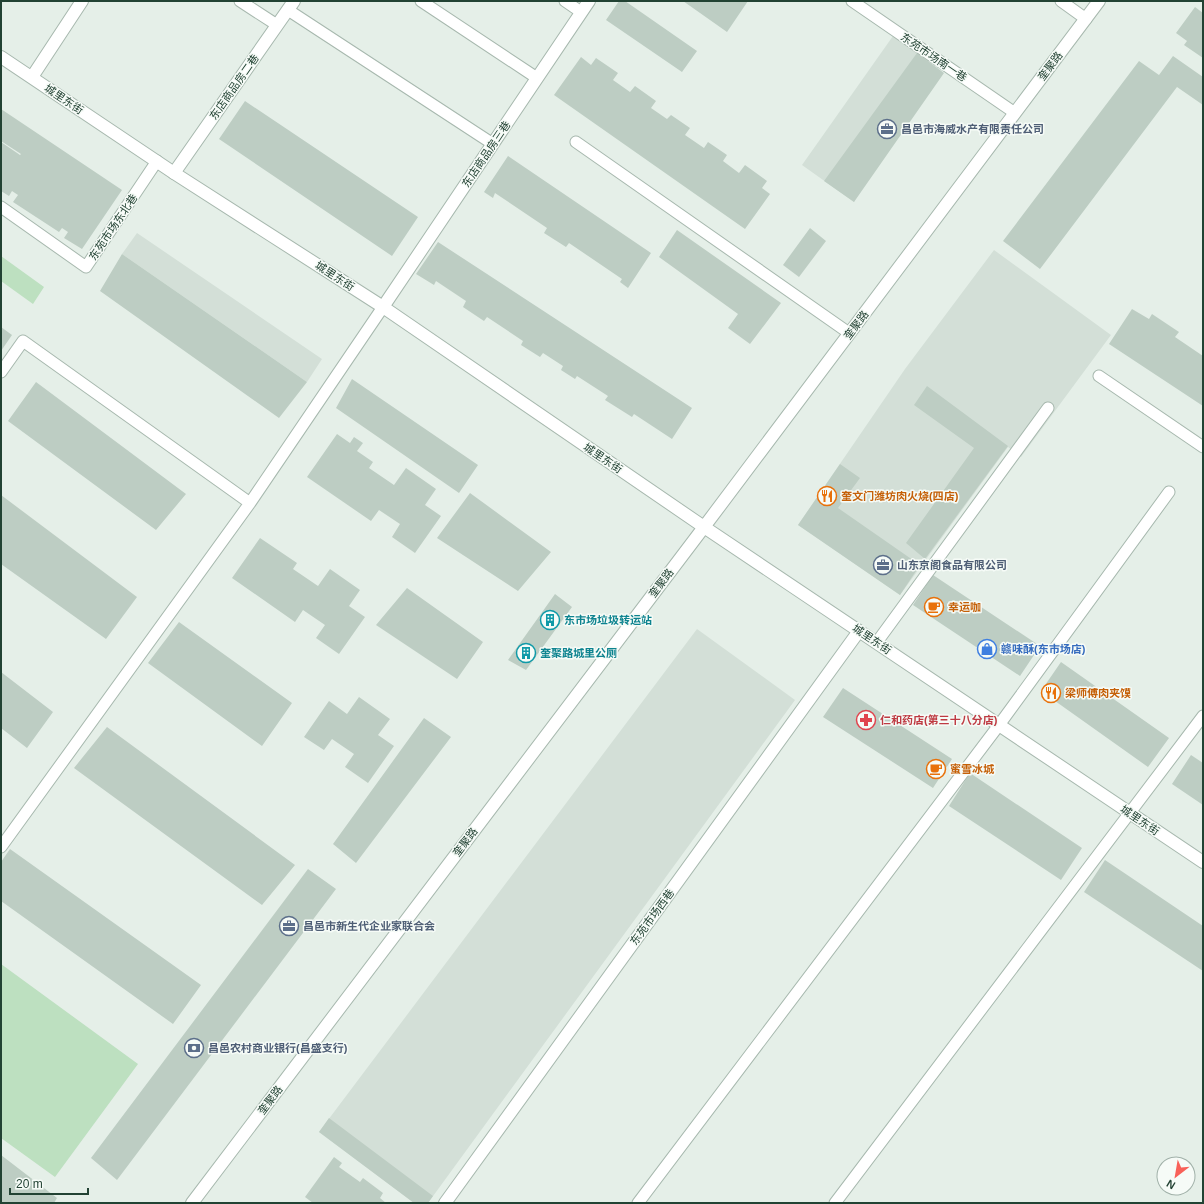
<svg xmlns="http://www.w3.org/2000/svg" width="1204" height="1204" viewBox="0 0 1204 1204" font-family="Helvetica,'Noto Sans SC',sans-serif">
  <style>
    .built { fill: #d3dfd7 }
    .green { fill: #bde0c0 }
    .building { fill: #bdcdc3 }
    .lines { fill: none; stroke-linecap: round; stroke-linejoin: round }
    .service-casing { stroke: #a7b8ae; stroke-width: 13 }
    .minor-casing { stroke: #a7b8ae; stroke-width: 14 }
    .tertiary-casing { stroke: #a7b8ae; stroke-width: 14 }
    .service { stroke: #fff; stroke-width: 11 }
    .minor { stroke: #fff; stroke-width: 12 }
    .tertiary { stroke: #fff; stroke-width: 12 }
    .labels { text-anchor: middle; stroke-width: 3; stroke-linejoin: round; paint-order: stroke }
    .street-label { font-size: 11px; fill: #224233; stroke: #f6fbf7 }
    .service-label { font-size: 11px; font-weight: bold; fill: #4e5e75; stroke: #f6fbf7; text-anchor: start }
    .food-label { font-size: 11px; font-weight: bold; fill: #c56008; stroke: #f6fbf7; text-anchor: start }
    .culture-label { font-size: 11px; font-weight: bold; fill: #0d838f; stroke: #f6fbf7; text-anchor: start }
    .shop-label { font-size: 11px; font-weight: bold; fill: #366cbe; stroke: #f6fbf7; text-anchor: start }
    .health-label { font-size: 11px; font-weight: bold; fill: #be3a42; stroke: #f6fbf7; text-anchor: start }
  </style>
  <rect width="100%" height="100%" fill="#e5efe8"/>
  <path class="built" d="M893,36L917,53L854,202L802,165Z
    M137,233L322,359L307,382L122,254Z
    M994,250L1111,335L1021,457L1008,447L900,595L798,525L905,369Z
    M697,629L795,700L428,1203H414L319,1132Z"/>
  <path class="green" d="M1,256L44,287L33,304L1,281Z
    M1,964L138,1064L55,1177L1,1138Z"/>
  <path class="building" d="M619,1H625L697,51L682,72L606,20Z
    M683,1H748L727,32Z
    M1195,7L1203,13V58L1184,45L1187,41L1176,33Z
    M917,53L944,73L854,202L824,181Z
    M1173,56L1203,77V105L1177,87L1040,269L1003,241L1139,61L1159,75Z
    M581,57L591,65L596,58L618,73L613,80L630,92L635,86L656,101L651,108L667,119L671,115L690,128L685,135L704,148L708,142L727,155L723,161L739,173L745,165L767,181L762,188L770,194L745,229L554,95Z
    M245,101L418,217L392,256L219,139Z
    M1,109L122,190L82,249L64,238L68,232L62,228L59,232L13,202L18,195L12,191L9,196L1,191V142L20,155L21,154L1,141Z
    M508,156L651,253L628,288L620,282L622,279L569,243L566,247L544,233L547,228L495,193L493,198L484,192Z
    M810,228L826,241L799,277L783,265Z
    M677,230L781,303L750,344L728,328L738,314L659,257Z
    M438,242L692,408L672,439L634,414L632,417L605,400L608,396L577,376L575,379L561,370L563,366L543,353L540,357L521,345L523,341L487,317L484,321L463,307L466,301L436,281L434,285L416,274Z
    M122,254L307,382L279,418L100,291Z
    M1132,309L1149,319L1152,314L1179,332L1175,337L1203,356V406L1109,344Z
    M1,327L12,335L1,351Z
    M352,379L478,465L459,493L336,408Z
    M36,382L186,494L156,530L8,421Z
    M927,386L1008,446L925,559L906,543L974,448L914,405Z
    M337,434L350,443L354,437L363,443L357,451L373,462L369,468L394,485L406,468L436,489L425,505L441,516L415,553L392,537L400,524L379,510L371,521L307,477Z
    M840,464L860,478L838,508L920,565L900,595L798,525Z
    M470,493L551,552L518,591L437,538Z
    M1,495L137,597L106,639L1,564Z
    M260,538L297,563L293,569L318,586L330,569L360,590L349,606L365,617L339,654L316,638L325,625L303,610L295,622L232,578Z
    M933,575L1040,646L1020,676L913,605Z
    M407,588L483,642L457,679L376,625Z
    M555,594L572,607L526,670L508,660Z
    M179,622L292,703L262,746L148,663Z
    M1061,662L1169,738L1148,767L1041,691Z
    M1,672L53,712L27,748L1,728Z
    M843,688L952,759L933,788L823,717Z
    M359,697L390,719L378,735L394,746L368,783L345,767L354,754L332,739L324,750L304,737L329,701L347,714Z
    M424,718L451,737L356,863L333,844Z
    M107,727L295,865L262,905L74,768Z
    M1191,755L1203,763V805L1172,784Z
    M970,773L1082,848L1061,880L949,806Z
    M10,849L201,985L173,1024L1,901V862Z
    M1105,860L1203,926V971L1084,892Z
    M308,869L336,889L117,1180L91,1158Z
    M329,1118L433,1196L428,1203H414L319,1132Z
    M1,1155L57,1198L54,1203H1Z
    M334,1157L342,1163L339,1167L360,1182L363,1178L383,1193L380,1198L386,1203H313L305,1197Z"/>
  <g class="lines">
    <g class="service-casing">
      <path id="service" d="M240,1L277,25
        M421,1L537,78
        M565,1L581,12
        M852,1L1015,113
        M1061,1L1086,19
        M288,10L493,144
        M576,142L849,333
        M1,207L86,267L157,161
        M1,372L23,341L250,503
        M1099,376L1203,447
        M877,642L1048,408
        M1,847L250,503L383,307
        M638,1203L999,725L1169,492
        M835,1203L1203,716"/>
    </g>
    <g class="minor-casing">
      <path id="minor" d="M32,77L82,1
        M174,173L294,1
        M383,307L589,1
        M445,1203L859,631"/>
    </g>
    <g class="tertiary-casing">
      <path id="tertiary" d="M1,57L174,173L383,307L704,527L1203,862
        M192,1203L704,527L1099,1"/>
    </g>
    <use href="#service" class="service"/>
    <use href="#minor" class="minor"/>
    <use href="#tertiary" class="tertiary"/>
  </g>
  <defs>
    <g id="office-ring" transform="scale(1)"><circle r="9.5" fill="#f6fbf7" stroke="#5c6f8a" stroke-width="1.5"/><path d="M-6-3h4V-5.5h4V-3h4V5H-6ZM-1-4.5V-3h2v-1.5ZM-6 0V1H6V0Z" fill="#5c6f8a"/></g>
    <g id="restaurant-ring" transform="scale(1)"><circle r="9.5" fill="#f6fbf7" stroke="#e8710a" stroke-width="1.5"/><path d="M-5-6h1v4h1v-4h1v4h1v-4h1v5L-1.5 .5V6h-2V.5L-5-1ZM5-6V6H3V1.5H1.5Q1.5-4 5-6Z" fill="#e8710a"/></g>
    <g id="cafe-ring" transform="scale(1)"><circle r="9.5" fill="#f6fbf7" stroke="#e8710a" stroke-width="1.5"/><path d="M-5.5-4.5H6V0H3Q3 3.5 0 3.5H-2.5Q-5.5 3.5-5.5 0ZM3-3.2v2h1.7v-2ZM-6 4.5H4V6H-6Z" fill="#e8710a"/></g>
    <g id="building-ring" transform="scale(1)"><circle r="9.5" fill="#f6fbf7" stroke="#0f9aa8" stroke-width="1.5"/><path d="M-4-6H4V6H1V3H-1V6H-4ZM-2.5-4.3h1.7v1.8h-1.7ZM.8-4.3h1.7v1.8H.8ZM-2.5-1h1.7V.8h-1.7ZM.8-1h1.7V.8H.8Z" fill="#0f9aa8"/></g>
    <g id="shop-ring" transform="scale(1)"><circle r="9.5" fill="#f6fbf7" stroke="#3f7fe0" stroke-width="1.5"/><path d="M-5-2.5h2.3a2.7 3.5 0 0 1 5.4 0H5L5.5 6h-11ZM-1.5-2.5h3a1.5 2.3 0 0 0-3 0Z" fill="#3f7fe0"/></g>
    <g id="pharmacy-ring" transform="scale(1)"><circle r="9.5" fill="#f6fbf7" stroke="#e0444e" stroke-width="1.5"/><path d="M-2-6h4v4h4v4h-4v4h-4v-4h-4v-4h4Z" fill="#e0444e"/></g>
    <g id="bank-ring" transform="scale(1)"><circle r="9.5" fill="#f6fbf7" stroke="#5c6f8a" stroke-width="1.5"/><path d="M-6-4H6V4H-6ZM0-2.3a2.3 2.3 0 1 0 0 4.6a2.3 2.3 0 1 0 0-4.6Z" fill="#5c6f8a"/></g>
  </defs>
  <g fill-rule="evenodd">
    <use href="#office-ring" x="887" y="129"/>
    <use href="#restaurant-ring" x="827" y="496"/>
    <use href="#office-ring" x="883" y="565"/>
    <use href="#cafe-ring" x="934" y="607"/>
    <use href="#building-ring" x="550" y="620"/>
    <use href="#shop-ring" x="987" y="649"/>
    <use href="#building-ring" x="526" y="653"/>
    <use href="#restaurant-ring" x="1051" y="693"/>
    <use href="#pharmacy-ring" x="866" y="720"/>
    <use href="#cafe-ring" x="936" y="769"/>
    <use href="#office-ring" x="289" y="926"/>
    <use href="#bank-ring" x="194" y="1048"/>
  </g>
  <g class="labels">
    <g class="street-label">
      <text transform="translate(934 57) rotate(34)" y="4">东苑市场南一巷</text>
      <text transform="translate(1050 66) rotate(-53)" y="4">奎聚路</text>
      <text transform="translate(234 87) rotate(-55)" y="4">东店商品房二巷</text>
      <text transform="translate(64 99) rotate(34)" y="4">城里东街</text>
      <text transform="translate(486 154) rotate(-56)" y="4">东店商品房三巷</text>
      <text transform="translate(113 227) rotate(-56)" y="4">东苑市场东北巷</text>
      <text transform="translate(335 276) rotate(33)" y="4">城里东街</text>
      <text transform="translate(856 325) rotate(-53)" y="4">奎聚路</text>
      <text transform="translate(603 458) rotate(34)" y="4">城里东街</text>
      <text transform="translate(661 583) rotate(-53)" y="4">奎聚路</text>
      <text transform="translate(872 639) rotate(34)" y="4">城里东街</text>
      <text transform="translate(1140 820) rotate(34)" y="4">城里东街</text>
      <text transform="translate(465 842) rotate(-53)" y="4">奎聚路</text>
      <text transform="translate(652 917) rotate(-54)" y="4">东苑市场西巷</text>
      <text transform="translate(270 1100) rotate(-53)" y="4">奎聚路</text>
    </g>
    <g class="service-label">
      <text x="901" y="133">昌邑市海威水产有限责任公司</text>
      <text x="897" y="569">山东京阁食品有限公司</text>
      <text x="303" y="930">昌邑市新生代企业家联合会</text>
      <text x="208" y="1052">昌邑农村商业银行(昌盛支行)</text>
    </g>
    <g class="food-label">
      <text x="841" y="500">奎文门潍坊肉火烧(四店)</text>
      <text x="948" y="611">幸运咖</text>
      <text x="1065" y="697">梁师傅肉夹馍</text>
      <text x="950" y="773">蜜雪冰城</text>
    </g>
    <g class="culture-label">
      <text x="564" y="624">东市场垃圾转运站</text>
      <text x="540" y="657">奎聚路城里公厕</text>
    </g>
    <g class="shop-label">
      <text x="1001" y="653">赣味酥(东市场店)</text>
    </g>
    <g class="health-label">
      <text x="880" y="724">仁和药店(第三十八分店)</text>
    </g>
  </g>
  <rect width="1204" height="1204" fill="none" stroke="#224233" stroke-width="4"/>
  <g transform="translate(1176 1176) rotate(211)"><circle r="19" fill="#f6fbf7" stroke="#a1b1a9"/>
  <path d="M0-3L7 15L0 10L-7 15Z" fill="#f86159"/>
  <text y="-6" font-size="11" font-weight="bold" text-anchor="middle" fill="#224233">N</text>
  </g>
  <path d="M10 1188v6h78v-6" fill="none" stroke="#224233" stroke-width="2"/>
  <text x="16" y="1188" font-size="12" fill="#224233" stroke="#f6fbf7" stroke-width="3" paint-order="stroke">20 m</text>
</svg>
